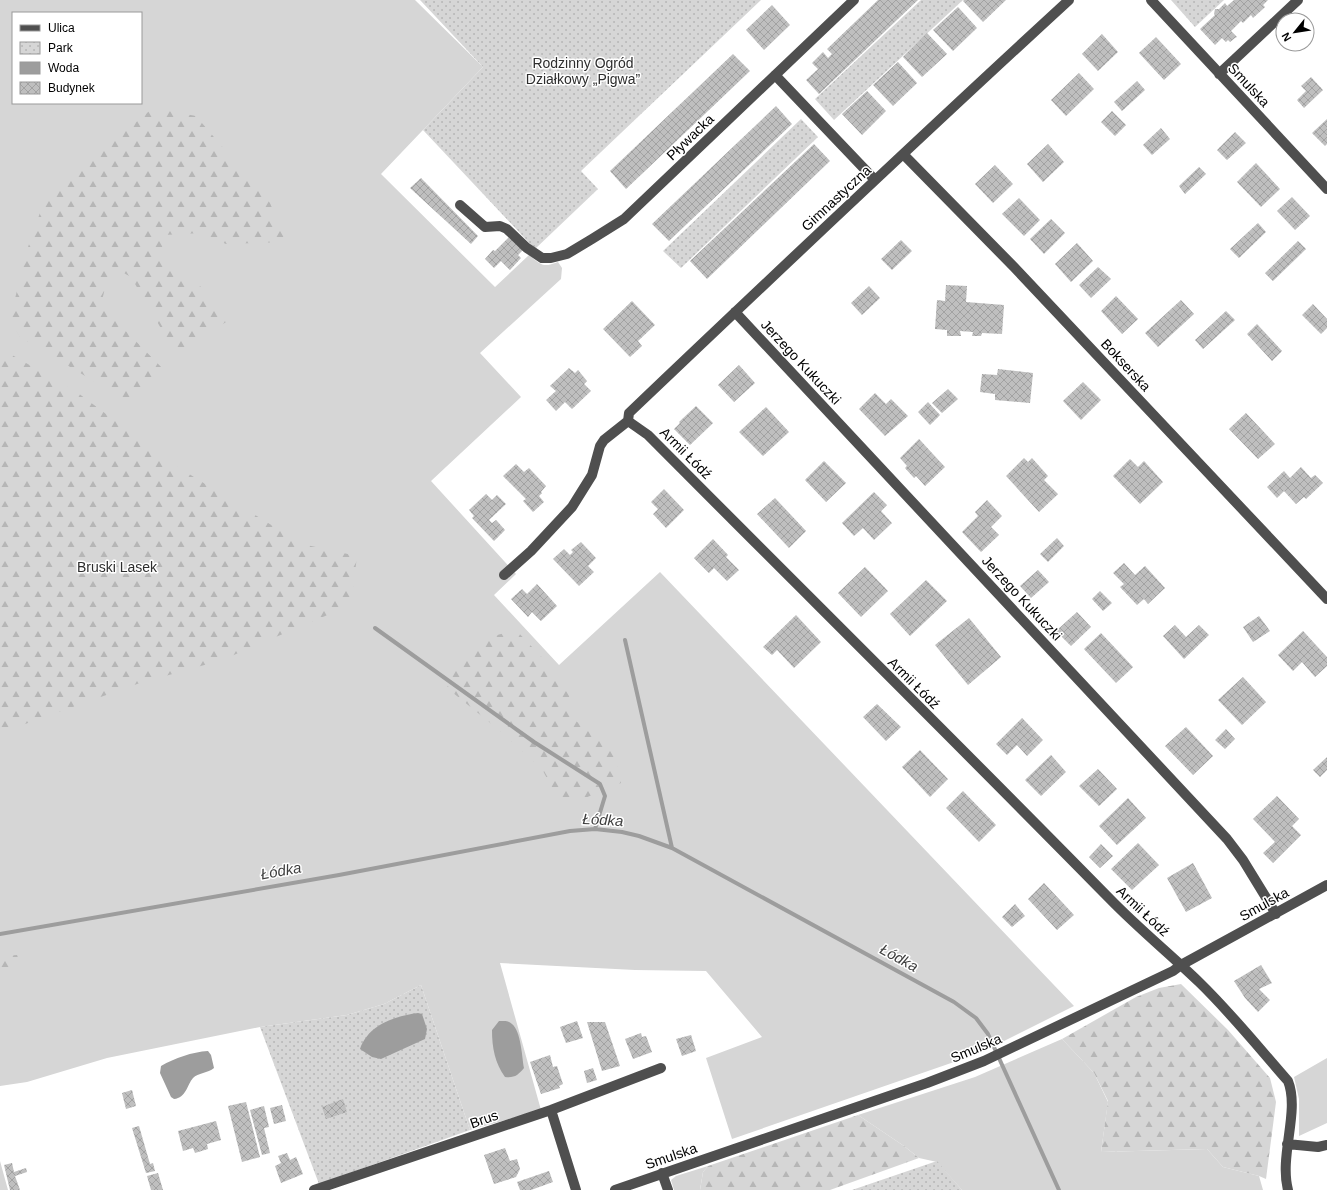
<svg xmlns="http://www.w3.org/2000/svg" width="1327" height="1190" viewBox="0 0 1327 1190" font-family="Helvetica,sans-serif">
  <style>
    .grass { fill: #d6d6d6; fill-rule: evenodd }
    .forest { fill: url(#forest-firs) }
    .park { fill: url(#park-dots) }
    .water { fill: #9d9d9d }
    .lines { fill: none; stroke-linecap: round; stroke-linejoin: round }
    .stream { stroke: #9d9d9d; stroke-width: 4 }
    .building { fill: url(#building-cross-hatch) }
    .minor { stroke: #4f4f4f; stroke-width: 10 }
    .labels { text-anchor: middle; stroke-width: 3; stroke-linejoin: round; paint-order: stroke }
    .park-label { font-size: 14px; fill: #2d2d2d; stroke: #fff }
    .street-label { font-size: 14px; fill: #000; stroke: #fff }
    .water-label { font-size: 15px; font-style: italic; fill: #3e3e3e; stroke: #fff }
  </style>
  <defs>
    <pattern id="forest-firs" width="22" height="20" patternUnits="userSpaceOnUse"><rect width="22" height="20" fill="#d6d6d6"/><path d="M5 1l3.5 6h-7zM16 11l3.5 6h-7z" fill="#b6b6b6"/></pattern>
    <pattern id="park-dots" width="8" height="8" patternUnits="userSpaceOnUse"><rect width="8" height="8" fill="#d6d6d6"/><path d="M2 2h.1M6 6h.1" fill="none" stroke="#b6b6b6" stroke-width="1.8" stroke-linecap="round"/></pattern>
    <pattern id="building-cross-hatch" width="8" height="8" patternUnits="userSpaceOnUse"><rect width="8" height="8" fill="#bfbfbf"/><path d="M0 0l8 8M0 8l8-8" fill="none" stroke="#a2a2a2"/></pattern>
  </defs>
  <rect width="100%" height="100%" fill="#fff"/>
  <path class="grass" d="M0,0H415L483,67L381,174L495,287L529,255C541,265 543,268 558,262L562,268L561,279L480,353L521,397L431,481L516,574L494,595L559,665L660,572L1074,1006L980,1053L732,1139L706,1058L762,1037L706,971L635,970L500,963L541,1110L470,1130L421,985L384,1004L347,1015L260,1027L107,1058L27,1082L0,1086ZM13,13H141V103H13Z
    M1062,1039L1094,1073L1108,1102L1101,1152L1207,1149L1223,1167L1259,1176L1263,1190H962L937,1162L919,1158L904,1146L858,1115L975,1077Z
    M1327,1058V1123L1299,1136V1099L1294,1077Z
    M0,1161L8,1190H0Z
    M708,1166L703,1172L700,1190H674L671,1180L676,1176Z"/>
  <path class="forest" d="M153,108L196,116L270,203L286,242L226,244L201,233L164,235L161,259L200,286L226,322L183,352L166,337L131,277L111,266L102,300L121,326L165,371L127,401L20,337L10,319L27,250L42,207L90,160Z
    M0,348L78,393L173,464L302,544L357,556L351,605L222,660L137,684L0,733Z
    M516,630L550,666L569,695L576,721L614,752L621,783L585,798L559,801L542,769L499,730L447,688L457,662L490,637Z
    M17,955L22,968L0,976V956Z
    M1181,984L1228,1030L1270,1078L1276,1102L1266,1179L1259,1176L1223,1167L1207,1149L1101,1152L1108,1101L1094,1073L1062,1039L1136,997L1159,988Z
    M858,1115L904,1146L919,1158L830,1190H700L703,1172L708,1166Z"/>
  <path class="park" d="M420,0H761L581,171L598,189L535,249L423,130L483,67Z
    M921,0H963L834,120L815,99Z
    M1171,0H1224L1195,27Z
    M801,119L818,137L681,268L663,251Z
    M421,985L470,1130L319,1184L260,1027L347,1015L384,1004Z
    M937,1161L962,1190H852Z"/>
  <path class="water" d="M418,1013L422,1014L427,1029L425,1039L381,1059L372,1057L360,1049C368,1025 395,1016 418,1013Z
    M499,1021C504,1021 508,1020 512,1024C521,1031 522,1057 524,1068C518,1075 515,1078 505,1077C495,1063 492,1048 492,1030Z
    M208,1051L211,1055L214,1068C208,1073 198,1073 193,1078C187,1085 186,1098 174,1099L171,1097L160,1073L161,1066C175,1058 192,1052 208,1051Z"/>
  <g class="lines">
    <path class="stream" d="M375,628L534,742L600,784L605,796L595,829
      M625,640L672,848
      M0,934L339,875L570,831L595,829L622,832L639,836L672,848L954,1002L976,1018L988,1034L1059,1190"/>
  </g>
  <path class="building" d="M878,0H918L819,94L806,80L818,69L812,63L823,52L828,58L832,54L827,49Z
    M964,0H1006L983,22L963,1Z
    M1234,0H1268L1263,5L1265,7L1253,18L1251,15L1243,23L1241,21L1231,31L1237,37L1235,38L1230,42L1228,40L1226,42L1222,38L1215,45L1200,29L1215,15L1214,14L1215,9H1219L1225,3L1227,6Z
    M772,5L790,25L764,50L746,30Z
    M958,7L977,28L953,51L933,30Z
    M927,33L947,54L922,77L903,57Z
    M1102,34L1118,52L1098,71L1082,54Z
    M1156,37L1181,64L1164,80L1139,53Z
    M733,54L750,71L626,189L610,171Z
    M898,62L917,83L893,106L873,85Z
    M1079,73L1094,89L1066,116L1051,100Z
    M1311,77L1323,90L1304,108L1297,100L1306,91L1301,86Z
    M1137,81L1145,90L1122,111L1114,102Z
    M867,91L886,111L862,135L842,114Z
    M776,106L792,124L669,241L652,224Z
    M1112,111L1126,125L1115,136L1101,122Z
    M1327,119V144L1325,146L1312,133Z
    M1161,128L1170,139L1152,155L1143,145Z
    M1235,132L1246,143L1227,160L1217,150Z
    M814,144L830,161L707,279L690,261Z
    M1048,144L1064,162L1043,182L1027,164Z
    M1256,163L1280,189L1261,207L1237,182Z
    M995,165L1013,184L993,203L975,184Z
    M1199,167L1206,174L1185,194L1179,186Z
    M421,178L478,236L471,244L410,188Z
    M1292,197L1310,216L1295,230L1277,211Z
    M1019,198L1040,220L1024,236L1002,214Z
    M1051,219L1065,233L1044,254L1030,239Z
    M1258,223L1266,232L1239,258L1230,249Z
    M509,237L523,250L518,255L521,258L510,270L501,261L494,268L485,259L493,250L495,251Z
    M901,240L912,251L892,270L881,259Z
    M1298,241L1306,249L1273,281L1265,273Z
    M1077,243L1093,261L1071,282L1055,264Z
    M1098,267L1111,279L1091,298L1079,285Z
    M946,285L967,286L966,302L1004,305L1002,334L982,333L981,336H972L973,332L960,331L961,336H947V330L935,329L937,300L945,301Z
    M869,286L880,298L862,315L851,303Z
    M1116,296L1138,319L1122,334L1101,311Z
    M1181,300L1194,314L1158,347L1145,333Z
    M632,301L655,325L638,341L642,346L630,357L603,329Z
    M1313,304L1327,319V328L1321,334L1302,315Z
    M1226,311L1235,320L1203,349L1195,340Z
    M1257,324L1282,351L1272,361L1247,334Z
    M739,365L755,383L734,402L718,385Z
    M569,368L575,373L578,370L587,381L584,384L591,391L572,409L565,402L556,411L546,400L556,391L550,386Z
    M998,369L1033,373L1030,403L995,400V394L980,392L982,374L997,375Z
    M1083,382L1101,400L1081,420L1063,401Z
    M948,389L958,399L942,413L932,403Z
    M875,393L886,404L891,399L908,416L885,436L859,409Z
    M928,402L940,415L930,425L918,412Z
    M696,406L713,423L690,445L674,429L680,423L679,422Z
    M766,407L789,432L763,456L739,432Z
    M1246,413L1275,444L1258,459L1229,429Z
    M919,439L945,467L925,486L916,476L914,478L905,468L907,466L900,458Z
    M1024,458L1028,462L1032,458L1048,476L1044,480L1058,494L1039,512L1006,476Z
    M1130,459L1138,467L1144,461L1163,482L1140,504L1113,476Z
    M824,461L846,483L826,502L805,480Z
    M516,464L524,472L529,468L546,486L541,492L542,493L539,496L544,502L533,512L523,501L526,499L503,476Z
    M1301,467L1311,478L1315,475L1323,483L1306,499L1304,497L1296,504L1284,491L1277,498L1267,487L1284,471L1290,478Z
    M664,489L684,510L666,528L653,514L658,509L651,502Z
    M874,492L887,505L881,511L892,523L874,540L863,528L854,536L842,523Z
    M486,494L492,500L497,495L506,504L489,520L492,523L496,520L505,530L494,541L472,518L474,516L469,510Z
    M775,498L806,531L789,548L757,514Z
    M987,500L1002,516L991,527L999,535L981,552L962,532L978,516L975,512Z
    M1057,538L1064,546L1048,562L1040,554Z
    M713,539L728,555L726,557L739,570L727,581L714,568L709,573L694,558Z
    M581,542L596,558L588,566L594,572L579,586L553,559L564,549L570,555L573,552L571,550Z
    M1124,563L1135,575L1145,566L1165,588L1148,604L1144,599L1137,605L1120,587L1124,584L1113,573Z
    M865,567L888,591L861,617L838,593Z
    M1038,570L1049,582L1031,598L1020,586Z
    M926,580L947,601L910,636L890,614Z
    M537,584L557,606L541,621L532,612L528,617L511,599L522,589L527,594Z
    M1100,591L1112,603L1103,611L1092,599Z
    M1077,612L1091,627L1071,646L1056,631Z
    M796,615L821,642L794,668L777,650L772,655L763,647Z
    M1259,616L1270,631L1253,642L1243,627Z
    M969,618L1001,657L968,685L935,645Z
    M1175,625L1186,637L1199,625L1209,635L1184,659L1163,636Z
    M1303,631L1327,657V666L1315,677L1302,662L1293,671L1278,655Z
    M1101,633L1133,667L1116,683L1084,649Z
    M1243,677L1266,702L1242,725L1218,700Z
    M877,704L901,727L886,741L863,717Z
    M1022,718L1043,740L1027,756L1017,745L1007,755L996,744Z
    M1186,727L1213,756L1193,775L1165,746Z
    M1226,729L1235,739L1225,749L1215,740Z
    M920,750L948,779L930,797L902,767Z
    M1051,755L1066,772L1041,796L1025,780Z
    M1327,757V770L1320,777L1313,770Z
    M1098,769L1117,789L1099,806L1079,786Z
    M963,791L996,825L979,842L946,808Z
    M1277,796L1299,819L1292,826L1301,835L1273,863L1263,853L1275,842L1253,819Z
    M1128,798L1146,818L1117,845L1099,826Z
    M1138,843L1159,865L1132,890L1111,869Z
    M1101,844L1113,856L1100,868L1089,857Z
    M1193,863L1212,898L1186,912L1167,878Z
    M1044,883L1074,915L1057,930L1028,899Z
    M1015,904L1025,916L1012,927L1002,917Z
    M1261,965L1272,983L1259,989L1270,1000L1258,1012L1245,998L1234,981Z
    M577,1021L583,1038L566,1043L560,1027Z
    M587,1022H605L620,1066L602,1071Z
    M641,1033L642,1037L646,1036L652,1052L633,1059L625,1039Z
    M691,1035L696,1051L682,1056L676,1039Z
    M550,1055L553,1067L557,1066L563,1084L559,1086L560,1088L541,1094L530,1062Z
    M593,1068L597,1080L587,1083L584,1071Z
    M132,1090L136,1106L126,1109L122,1093Z
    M343,1099L347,1112L326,1119L322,1107Z
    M246,1102L260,1157L242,1162L228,1106Z
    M282,1105L286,1121L274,1124L270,1108Z
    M264,1106L269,1127L264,1128L270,1153L262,1155L250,1110Z
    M216,1121L221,1140L207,1144L208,1149L195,1153L193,1148L183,1151L178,1131Z
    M139,1126L150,1164L153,1163L155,1171L146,1173L132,1128Z
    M505,1148L510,1161L517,1159L520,1169L516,1177L494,1184L484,1155Z
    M287,1153L290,1160L296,1157L303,1174L281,1183L275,1166L281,1163L278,1156Z
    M12,1163L14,1172L26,1168L27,1172L15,1176L20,1190H10L4,1165Z
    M549,1171L553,1182L531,1190H520L517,1182Z
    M158,1173L163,1190H151L147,1176Z"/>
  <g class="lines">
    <path class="minor" d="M1151,0L1327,189
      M1219,74L1298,0
      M775,75L875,180
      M903,154L1014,267L1327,599
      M460,205L485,227L500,226L507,229L527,248L542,258H551L567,254L592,239L624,219L854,0
      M735,312L1227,839L1243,860L1276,914
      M628,421L648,435C802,590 957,743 1109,898C1138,928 1170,954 1199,982C1231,1013 1259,1048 1288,1081C1300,1111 1279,1156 1288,1190
      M628,421L629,413C775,274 921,136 1069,0
      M504,575L531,551L572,507L592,475L600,446L604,440L628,421
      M551,1110L576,1190
      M1287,1144L1318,1147L1327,1145
      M662,1173L668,1190
      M314,1190L551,1110L661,1068
      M615,1190L927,1083L984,1061L1173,971L1181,965L1327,885"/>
  </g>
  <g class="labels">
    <g class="park-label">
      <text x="583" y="68">Rodzinny Ogród<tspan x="583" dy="16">Działkowy „Pigwa”</tspan></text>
      <text x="117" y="572">Bruski Lasek</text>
    </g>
    <g class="street-label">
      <text transform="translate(1249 85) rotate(47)" y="5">Smulska</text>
      <text transform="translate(690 137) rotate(-44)" y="5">Pływacka</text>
      <text transform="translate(836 198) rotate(-43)" y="5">Gimnastyczna</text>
      <text transform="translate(801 362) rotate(47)" y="5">Jerzego Kukuczki</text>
      <text transform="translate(1126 365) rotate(47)" y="5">Bokserska</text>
      <text transform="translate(686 453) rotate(45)" y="5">Armii Łódź</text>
      <text transform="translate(1022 598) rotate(47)" y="5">Jerzego Kukuczki</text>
      <text transform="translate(914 683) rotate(45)" y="5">Armii Łódź</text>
      <text transform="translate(1264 904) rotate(-29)" y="5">Smulska</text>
      <text transform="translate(1143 911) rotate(43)" y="5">Armii Łódź</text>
      <text transform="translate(976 1048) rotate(-23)" y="5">Smulska</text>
      <text transform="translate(484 1119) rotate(-19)" y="5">Brus</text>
      <text transform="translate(671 1156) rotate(-19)" y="5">Smulska</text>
    </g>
    <g class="water-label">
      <text transform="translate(603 820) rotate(3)" y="5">Łódka</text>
      <text transform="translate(281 871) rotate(-10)" y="5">Łódka</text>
      <text transform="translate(899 958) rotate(29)" y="5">Łódka</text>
    </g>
  </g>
  <rect x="12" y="12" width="130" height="92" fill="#ffffff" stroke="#999999"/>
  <rect x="20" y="25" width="20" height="6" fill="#4f4f4f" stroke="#999999"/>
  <text x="48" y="32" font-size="12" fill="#000000">Ulica</text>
  <rect x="20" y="42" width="20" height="12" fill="url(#park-dots)" stroke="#999999"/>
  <text x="48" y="52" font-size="12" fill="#000000">Park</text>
  <rect x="20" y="62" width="20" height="12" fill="#9d9d9d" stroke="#999999"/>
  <text x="48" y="72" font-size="12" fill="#000000">Woda</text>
  <rect x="20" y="82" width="20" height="12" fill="url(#building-cross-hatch)" stroke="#999999"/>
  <text x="48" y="92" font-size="12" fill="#000000">Budynek</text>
  <g transform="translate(1295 32) rotate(240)"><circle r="19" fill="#ffffff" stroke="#999999"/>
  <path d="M0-3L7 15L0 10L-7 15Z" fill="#000000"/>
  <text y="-6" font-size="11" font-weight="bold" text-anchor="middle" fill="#000000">N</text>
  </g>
</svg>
